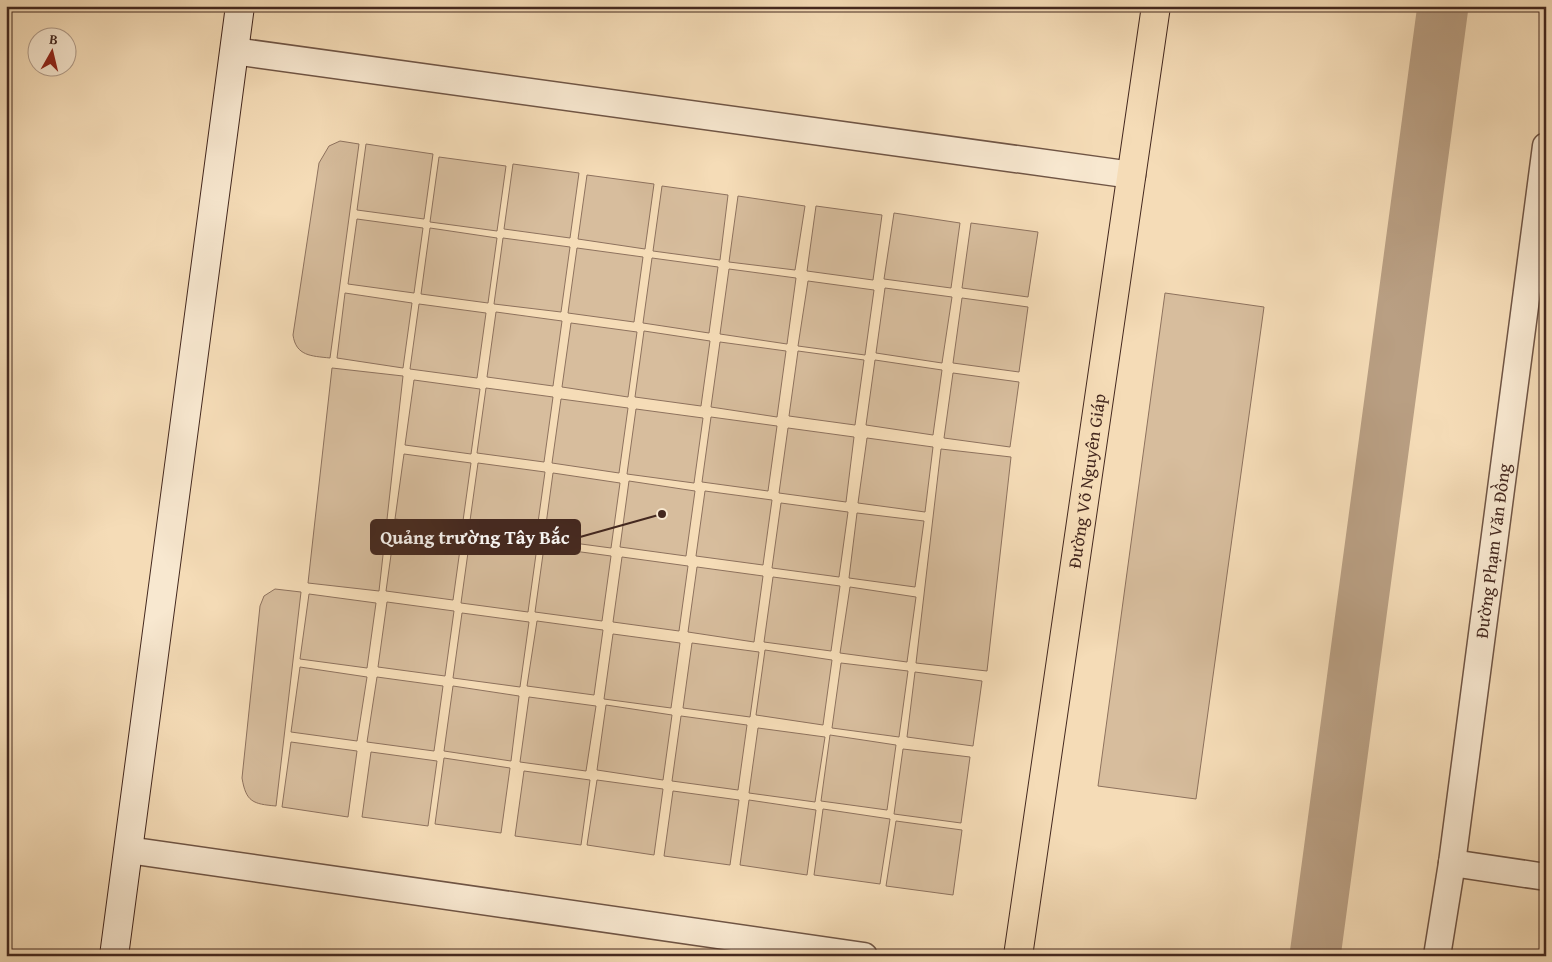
<svg xmlns="http://www.w3.org/2000/svg" width="1552" height="962" viewBox="0 0 1552 962" font-family="'Gentium Book Plus',serif">
  <style>
    .green { fill: #d7bd9d; stroke: #8e725e }
    .lines { fill: none; stroke-linecap: round; stroke-linejoin: round }
    .river { stroke: #b99f83; stroke-width: 51 }
    .street-casing { stroke: #705545; stroke-width: 29 }
    .secondary-casing { stroke: #44281f; stroke-width: 30 }
    .primary-casing { stroke: #44281f; stroke-width: 30 }
    .street { stroke: #f8e8d0; stroke-width: 26 }
    .secondary { stroke: #f8e8d0; stroke-width: 28 }
    .primary { stroke: #f5dcb7; stroke-width: 28 }
    .labels { text-anchor: middle; stroke-width: 4.5; stroke-linejoin: round; paint-order: stroke }
    .street-label { font-size: 18px; fill: #44281f; stroke: #f8e8d0 }
    .leader { fill: none; stroke: #44281f; stroke-width: 2 }
    .callout-dot { fill: #44281f; stroke: #f8e8d0; stroke-width: 2 }
    .callout { fill: #44281f; stroke: #44281f; stroke-width: 2 }
    .callout-label { font-size: 19px; text-anchor: middle; font-weight: bold; fill: #fff }
  </style>
  <rect width="100%" height="100%" fill="#f5dcb7"/>
  <filter id="stains"><feTurbulence type="fractalNoise" baseFrequency=".004" numOctaves="4"/><feColorMatrix values="0 0 0 0 .2 0 0 0 0 .09 0 0 0 0 .02 0 0 0 .5 -.17"/></filter>
  <radialGradient id="worn" r=".72"><stop offset=".6" stop-color="#630" stop-opacity="0"/><stop offset="1" stop-color="#630" stop-opacity=".3"/></radialGradient>
  <path class="green" d="M340,141L359,144L330,358C311,356 296,356 293,335L319,163L329,146Z
    M366,144L433,154L424,219L357,210Z
    M439,157L506,166L497,231L430,222Z
    M513,164L579,173L570,238L504,229Z
    M587,175L654,184L645,249L578,239Z
    M662,186L728,195L720,260L653,251Z
    M738,196L805,206L795,270L729,262Z
    M816,206L882,215L873,280L807,271Z
    M894,213L960,223L951,288L884,279Z
    M357,219L423,228L414,293L348,284Z
    M971,223L1038,232L1028,297L962,288Z
    M430,228L497,238L488,303L421,294Z
    M503,238L570,247L561,312L494,304Z
    M577,248L643,257L634,322L568,313Z
    M652,258L718,267L709,333L643,323Z
    M729,269L796,278L787,344L720,334Z
    M808,281L874,290L865,355L798,346Z
    M885,288L952,297L942,363L876,353Z
    M345,293L412,303L403,368L337,358Z
    M1165,293L1264,307L1196,799L1098,786Z
    M962,298L1028,307L1019,372L953,363Z
    M419,304L486,313L477,378L410,369Z
    M496,312L562,321L553,386L487,377Z
    M571,323L637,332L628,397L562,387Z
    M644,331L710,341L701,406L635,397Z
    M720,342L786,351L777,417L711,407Z
    M798,351L864,360L855,425L789,416Z
    M875,360L942,370L933,435L866,425Z
    M332,368L403,376L379,591L308,583Z
    M953,373L1019,382L1010,447L944,438Z
    M414,380L480,389L471,454L405,445Z
    M486,388L553,397L544,462L477,453Z
    M561,399L628,408L619,473L552,463Z
    M636,409L703,418L694,483L627,474Z
    M711,417L777,426L768,491L702,482Z
    M788,428L854,437L846,502L779,493Z
    M867,438L933,447L925,512L858,503Z
    M941,449L1011,457L987,671L916,663Z
    M404,454L471,463L462,528L395,519Z
    M478,463L545,472L536,537L469,528Z
    M553,473L620,483L611,548L544,539Z
    M629,481L695,491L686,556L620,547Z
    M705,491L772,500L763,565L696,556Z
    M781,503L848,512L839,577L772,568Z
    M857,513L924,521L915,587L849,578Z
    M395,526L462,535L453,600L386,591Z
    M470,538L537,547L528,612L461,603Z
    M544,547L611,556L602,621L535,612Z
    M622,557L688,566L679,631L613,622Z
    M697,567L763,576L754,642L688,632Z
    M773,577L840,586L831,651L764,642Z
    M850,587L916,597L907,662L840,653Z
    M275,589L301,592L276,806C253,804 246,802 242,778L260,606L264,596Z
    M309,594L376,603L367,668L300,659Z
    M387,602L454,611L445,676L378,667Z
    M462,613L529,622L520,687L453,678Z
    M537,621L603,630L594,695L527,686Z
    M613,634L680,643L671,708L604,699Z
    M692,643L759,652L750,717L683,708Z
    M765,650L832,660L823,725L756,715Z
    M841,663L908,671L899,737L832,728Z
    M300,667L367,677L357,741L291,732Z
    M915,672L982,681L973,746L907,737Z
    M377,677L443,686L434,751L367,742Z
    M453,686L519,696L511,761L444,751Z
    M529,697L596,706L586,771L520,762Z
    M606,705L672,715L663,780L597,770Z
    M681,716L747,725L738,790L672,781Z
    M758,728L825,737L815,802L749,793Z
    M830,735L896,745L887,810L821,801Z
    M291,742L357,751L348,817L282,807Z
    M903,749L970,757L961,823L894,814Z
    M371,752L437,761L428,826L362,817Z
    M444,758L510,768L501,833L435,824Z
    M524,771L590,780L581,845L515,836Z
    M597,780L663,789L654,855L587,845Z
    M673,791L739,800L730,865L664,856Z
    M749,800L816,810L807,875L740,865Z
    M823,809L890,819L880,884L814,875Z
    M896,821L962,830L953,895L886,886Z"/>
  <g class="lines">
    <path class="river" d="M1315,956L1443,6"/>
    <g class="street-casing">
      <g id="street">
        <path d="M234,51L1132,175"/>
        <path d="M128,850L864,956"/>
        <path d="M1452,863L1546,877"/>
        <path id="s1" d="M1437,956L1452,863L1546,146"/>
      </g>
    </g>
    <g class="secondary-casing">
      <path id="secondary" d="M114,956L240,6"/>
    </g>
    <g class="primary-casing">
      <g id="primary">
        <path id="s2" d="M1018,956L1156,6"/>
      </g>
    </g>
    <use href="#street" class="street"/>
    <use href="#secondary" class="secondary"/>
    <use href="#primary" class="primary"/>
  </g>
  <g class="labels">
    <g class="street-label">
      <text dy="6" stroke="none"><textPath href="#s2" startOffset="480">Đường Võ Nguyên Giáp</textPath></text>
      <text dy="6" stroke="none"><textPath href="#s1" startOffset="409">Đường Phạm Văn Đồng</textPath></text>
    </g>
  </g>
  <path class="leader" d="M662 514L580 537"/>
  <circle class="callout-dot" cx="662" cy="514" r="5"/>
  <rect class="callout" x="371" y="520" width="209" height="34" rx="5"/>
  <g class="callout-label">
    <text x="475" y="544">Quảng trường Tây Bắc</text>
  </g>
  <rect width="1552" height="962" fill="none" stroke="#f5dcb7" stroke-width="25"/>
  <rect x="8" y="8" width="1537" height="947" fill="none" stroke="#44281f" stroke-width="2.5"/>
  <rect x="12" y="12" width="1527" height="937" fill="none" stroke="#44281f"/>
  <g transform="translate(52 52) rotate(8)"><circle r="24" fill="#f8e8d0" stroke="#b09b89"/>
  <path d="M0-4L9 19L0 12L-9 19Z" fill="#8f2418"/>
  <text y="-8" font-size="14" font-weight="bold" text-anchor="middle" fill="#44281f">B</text>
  </g>
  <rect width="100%" height="100%" filter="url(#stains)"/>
  <rect width="100%" height="100%" fill="url(#worn)"/>
</svg>
